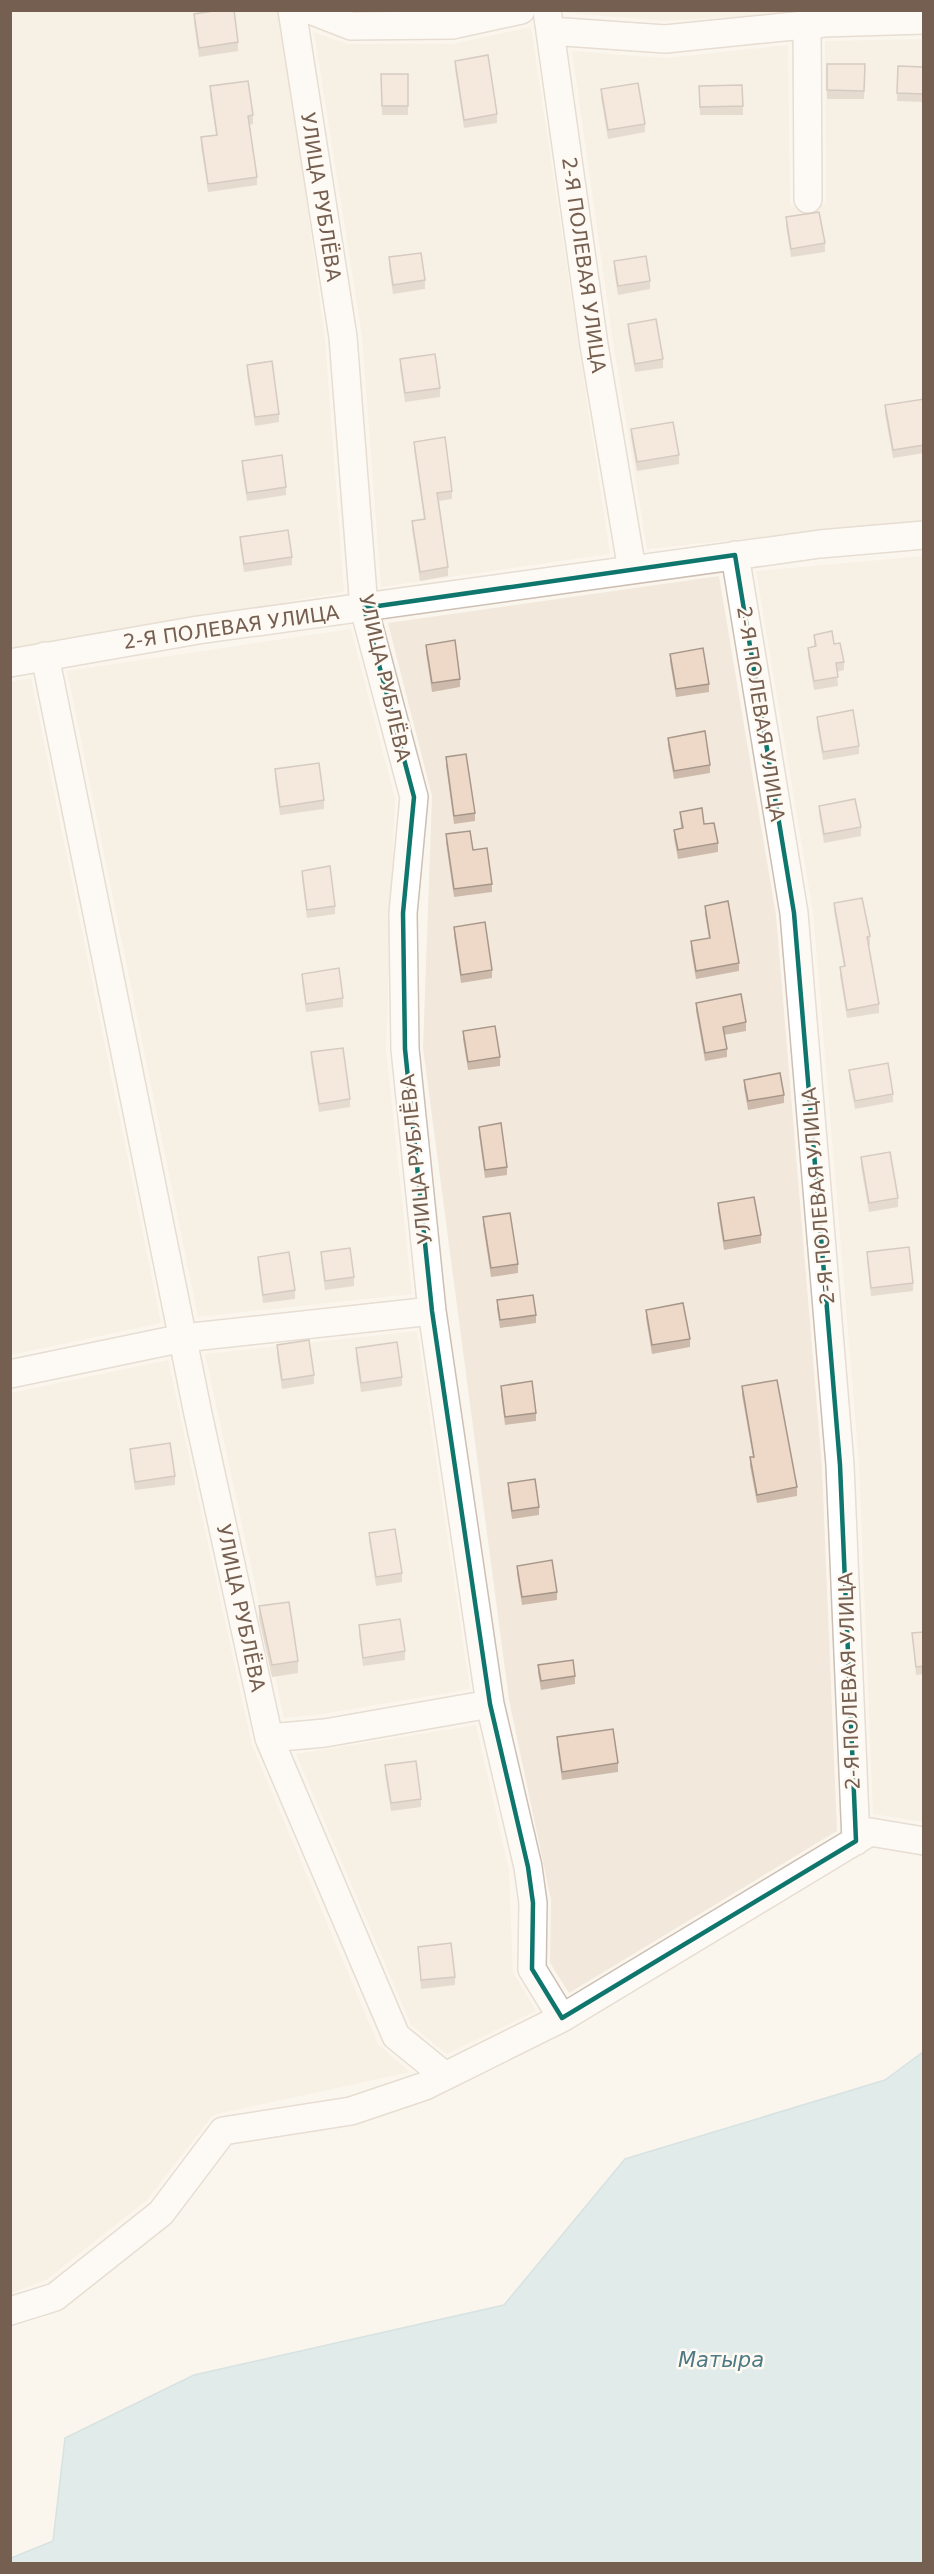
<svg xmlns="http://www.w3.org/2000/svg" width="934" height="2574" viewBox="0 0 934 2574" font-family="'DejaVu Sans',sans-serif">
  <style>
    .residential { fill: #f2e9dc }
    .water { fill: #c2dee4; stroke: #a9ccd5; stroke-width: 1.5 }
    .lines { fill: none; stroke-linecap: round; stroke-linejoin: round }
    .minor-casing { stroke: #cdbfb3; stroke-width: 30 }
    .minor { stroke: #fff; stroke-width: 27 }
    .wall { fill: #cdbaab }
    .building { fill: #eed8c7; stroke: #a7978b; stroke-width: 1.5 }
    .marked { fill: none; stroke: #0f766e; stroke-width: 4.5; stroke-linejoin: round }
    .labels { text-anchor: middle; stroke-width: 5; stroke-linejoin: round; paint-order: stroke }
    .street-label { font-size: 20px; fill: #755f51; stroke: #fefaf3 }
    .water-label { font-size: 21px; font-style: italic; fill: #4c7a85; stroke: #fefaf3 }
  </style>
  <rect width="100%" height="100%" fill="#fbf6ed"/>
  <path class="residential" d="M567,10L876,11L665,21L567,13Z
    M11,11H281L325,339L344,592L11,648Z
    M531,27L610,554L381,587L362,336L314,32L347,44H452Z
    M923,39V520L647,549L613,342L572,51L667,58L788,45L790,203L808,218L826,202L825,41Z
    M923,556V1822L873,1814L859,1464L813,912L756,571Z
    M719,576L776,915L822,1467L837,1831L569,1993L550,1963L551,1900L509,1700L423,1048L432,796L388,623Z
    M351,629L395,799L386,1049L412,1294L198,1317L67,671Z
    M31,678L161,1323L11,1355L10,682Z
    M417,1331L470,1689L323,1714L284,1718L205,1354Z
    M168,1360L252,1745L378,2044L410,2072L213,2115L147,2200L46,2280L11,2293L10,1393Z
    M476,1725L509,1870L513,1972L536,2011L447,2054L411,2025L296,1754Z"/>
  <path class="water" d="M923,2052V2563H11V2558L53,2541L65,2438L194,2375L504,2305L625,2159L885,2080Z"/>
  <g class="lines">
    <g class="minor-casing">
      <path id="minor" d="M292,10L343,337L364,608L414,797L403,913L405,1049L432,1311L490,1704L528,1867L533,1903L532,1969L562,2018
        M310,10L351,26L452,25L521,10
        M547,10L594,345L632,570
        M807,24L808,199
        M550,31L665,39L824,23L924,20
        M735,555L794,913L840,1465L856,1841
        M45,656L198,1414L269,1738L325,1733L490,1704
        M10,663L198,630L820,544L924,535
        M10,1374L183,1338L432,1311
        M269,1738L396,2036L445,2076
        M10,2311L55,2297L161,2213L223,2131L351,2111L425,2086L562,2018L870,1832L924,1841"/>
    </g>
    <use href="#minor" class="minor"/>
  </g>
  <path class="wall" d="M194,14L238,42V51L199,57L194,23Z
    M455,61L497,114V123L464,128L455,69Z
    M827,64H865L864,99H827Z
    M898,66L924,67V102L897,101Z
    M381,74H408V115H382Z
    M742,85L743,115H700L699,86Z
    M210,86L253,115V124L249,125L257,177V185L208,192L201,146V137L216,135L210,95Z
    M601,89L645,124V132L608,139L601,98Z
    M786,217L825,243V252L791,257L786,226Z
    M389,257L425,280V289L393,294L389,266Z
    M614,261L650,281V289L618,295L614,270Z
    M628,324L663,359V368L635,372L628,332Z
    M400,359L440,388V397L405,402L400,368Z
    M247,365L279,414V422L255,426L247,374Z
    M924,399V453L893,458L885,414V405Z
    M631,429L679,455V464L637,471L631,437Z
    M414,442L452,491V499L439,501L448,567V576L420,581L412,529V521L424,519L414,450Z
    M242,461L286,487V495L247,501L242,470Z
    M240,537L292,557V565L244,572L240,545Z
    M814,635L834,644L844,662V670L837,672L838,686L814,690L808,656V648L814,647Z
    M426,645L460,679V687L432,692L426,653Z
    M670,654L709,684V692L676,697L670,662Z
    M10,706L12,717V729L10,730Z
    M817,717L859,746V754L823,760L817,726Z
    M668,738L710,765V773L674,779L668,746Z
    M446,757L475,813V821L454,824L446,766Z
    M275,769L324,800V809L280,815L275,778Z
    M819,806L861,827V836L824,843L819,814Z
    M680,812L704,824L718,843V852L678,859L674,838V830L681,828Z
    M446,834L473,850L492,884V892L454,897L446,843Z
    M302,871L335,906V914L307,918L302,879Z
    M834,903L870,936V945H868L879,1004V1013L847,1018L840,976V967H844L834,911Z
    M705,906L739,963V971L696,979L691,950V941L709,938L705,914Z
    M454,927L492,970V978L461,983L454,935Z
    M302,974L343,998V1007L306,1012L302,982Z
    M696,1003L746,1022V1031L724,1035L727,1049V1057L705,1061L696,1011Z
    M463,1031L500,1057V1066L468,1070L463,1039Z
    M311,1052L350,1099V1107L319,1112L311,1061Z
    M849,1070L893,1094V1102L855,1109L849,1078Z
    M744,1080L784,1095V1103L748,1110L744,1088Z
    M479,1127L507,1167V1175L485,1178L479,1135Z
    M861,1157L898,1198V1207L869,1212L861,1166Z
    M718,1203L761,1235V1243L724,1250L718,1211Z
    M483,1217L518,1264V1273L491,1277L483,1225Z
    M321,1252L354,1277V1286L325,1290L321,1261Z
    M867,1252L913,1283V1291L871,1296L867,1260Z
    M258,1257L295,1290V1299L263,1303L258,1265Z
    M497,1300L536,1315V1323L500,1328L497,1309Z
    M646,1310L690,1339V1347L652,1354L646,1318Z
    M277,1345L314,1375V1384L282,1389L277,1354Z
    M356,1348L402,1377V1386L361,1392L356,1357Z
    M501,1386L536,1413V1421L505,1425L501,1394Z
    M742,1386L797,1487V1496L757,1503L750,1466V1457H753L742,1395Z
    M130,1449L175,1476V1485L135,1490L130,1458Z
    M508,1483L539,1507V1515L512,1519L508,1492Z
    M369,1533L402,1573V1582L376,1586L369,1541Z
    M517,1566L557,1592V1600L522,1605L517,1574Z
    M259,1606L298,1661V1673L272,1677L259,1619Z
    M359,1625L405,1651V1660L363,1666L359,1634Z
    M924,1632V1674L916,1675L912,1633Z
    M538,1665L575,1676V1684L541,1690L538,1673Z
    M557,1737L618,1763V1772L562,1780L557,1745Z
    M385,1765L421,1799V1807L391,1811L385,1774Z
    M418,1947L455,1977V1985L421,1989Z"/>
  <path class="building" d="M220,10H234L238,42L199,48L194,14Z
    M488,55L497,114L464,120L455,61Z
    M827,64H865L864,91L827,90Z
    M898,66L924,67V94L897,93Z
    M381,74H408V106H382Z
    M248,81L253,115L248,116L257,177L208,184L201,137L217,135L210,86Z
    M638,83L645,124L608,130L601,89Z
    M742,85L743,106L700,107L699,86Z
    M819,212L825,243L791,249L786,217Z
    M421,253L425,280L393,285L389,257Z
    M646,256L650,281L618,286L614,261Z
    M656,319L663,359L635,364L628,324Z
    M435,354L440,388L405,393L400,359Z
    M272,361L279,414L255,417L247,365Z
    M924,399V445L893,450L885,405Z
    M673,422L679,455L637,462L631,429Z
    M445,437L452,491L437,493L448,567L420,572L412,521L425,519L414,442Z
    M282,455L286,487L247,493L242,461Z
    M288,530L292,557L244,564L240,537Z
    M832,631L834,644L840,643L844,662L836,663L838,677L814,681L808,648L816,646L814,635Z
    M455,640L460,679L432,683L426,645Z
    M703,648L709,684L676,689L670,654Z
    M853,710L859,746L823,752L817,717Z
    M705,731L710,765L674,771L668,738Z
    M466,754L475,813L454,816L446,757Z
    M319,763L324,800L280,807L275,769Z
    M855,799L861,827L824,834L819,806Z
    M702,808L704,824L714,823L718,843L678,850L674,830L683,828L680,812Z
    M470,831L473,850L487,848L492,884L454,889L446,834Z
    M330,866L335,906L307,910L302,871Z
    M862,898L870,936L867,937L879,1004L847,1010L840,967L845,966L834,903Z
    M728,901L739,963L696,971L691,941L710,938L705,906Z
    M485,922L492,970L461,975L454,927Z
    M339,968L343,998L306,1004L302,974Z
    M741,994L746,1022L723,1027L727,1049L705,1053L696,1003Z
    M495,1026L500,1057L468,1062L463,1031Z
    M343,1048L350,1099L319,1104L311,1052Z
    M888,1063L893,1094L855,1101L849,1070Z
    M780,1073L784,1095L748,1101L744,1080Z
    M501,1123L507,1167L485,1170L479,1127Z
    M890,1152L898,1198L869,1203L861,1157Z
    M754,1197L761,1235L724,1241L718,1203Z
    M510,1213L518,1264L491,1268L483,1217Z
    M909,1247L913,1283L871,1288L867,1252Z
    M350,1248L354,1277L325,1281L321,1252Z
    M289,1252L295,1290L263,1295L258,1257Z
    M533,1295L536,1315L500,1320L497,1300Z
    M683,1303L690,1339L652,1345L646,1310Z
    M309,1340L314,1375L282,1380L277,1345Z
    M397,1342L402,1377L361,1383L356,1348Z
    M777,1380L797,1487L757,1495L750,1457H754L742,1386Z
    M532,1381L536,1413L505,1417L501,1386Z
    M170,1443L175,1476L135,1482L130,1449Z
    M535,1479L539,1507L512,1511L508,1483Z
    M395,1529L402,1573L376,1577L369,1533Z
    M552,1560L557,1592L522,1597L517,1566Z
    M289,1602L298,1661L272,1665L259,1606Z
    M400,1619L405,1651L363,1658L359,1625Z
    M924,1632V1666L916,1667L912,1633Z
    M573,1660L575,1676L541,1681L538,1665Z
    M613,1729L618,1763L562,1772L557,1737Z
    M416,1761L421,1799L391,1803L385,1765Z
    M451,1943L455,1977L421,1980L418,1947Z"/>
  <path d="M0 0H934V2574H0ZM735,555L794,913L840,1465L856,1841L562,2018L532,1969L533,1903L528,1867L490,1704L432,1311L405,1049L403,913L414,797L364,608Z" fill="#fbf6ed" fill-opacity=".55" fill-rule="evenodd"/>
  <path class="marked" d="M735,555L794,913L840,1465L856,1841L562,2018L532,1969L533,1903L528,1867L490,1704L432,1311L405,1049L403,913L414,797L364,608Z"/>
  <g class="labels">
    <g class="street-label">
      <text transform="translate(321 197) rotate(81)" y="7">УЛИЦА РУБЛЁВА</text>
      <text transform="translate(584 265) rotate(82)" y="7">2-Я ПОЛЕВАЯ УЛИЦА</text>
      <text transform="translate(231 627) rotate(-8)" y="7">2-Я ПОЛЕВАЯ УЛИЦА</text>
      <text transform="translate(385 678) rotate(77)" y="7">УЛИЦА РУБЛЁВА</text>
      <text transform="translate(761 714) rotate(81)" y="7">2-Я ПОЛЕВАЯ УЛИЦА</text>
      <text transform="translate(416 1159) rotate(-96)" y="7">УЛИЦА РУБЛЁВА</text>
      <text transform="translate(818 1196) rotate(-95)" y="7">2-Я ПОЛЕВАЯ УЛИЦА</text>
      <text transform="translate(241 1608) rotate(78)" y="7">УЛИЦА РУБЛЁВА</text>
      <text transform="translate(849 1681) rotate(-92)" y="7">2-Я ПОЛЕВАЯ УЛИЦА</text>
    </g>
    <g class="water-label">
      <text x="721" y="2367">Матыра</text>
    </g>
  </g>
  <rect width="934" height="2574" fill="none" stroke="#755f51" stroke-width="24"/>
</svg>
